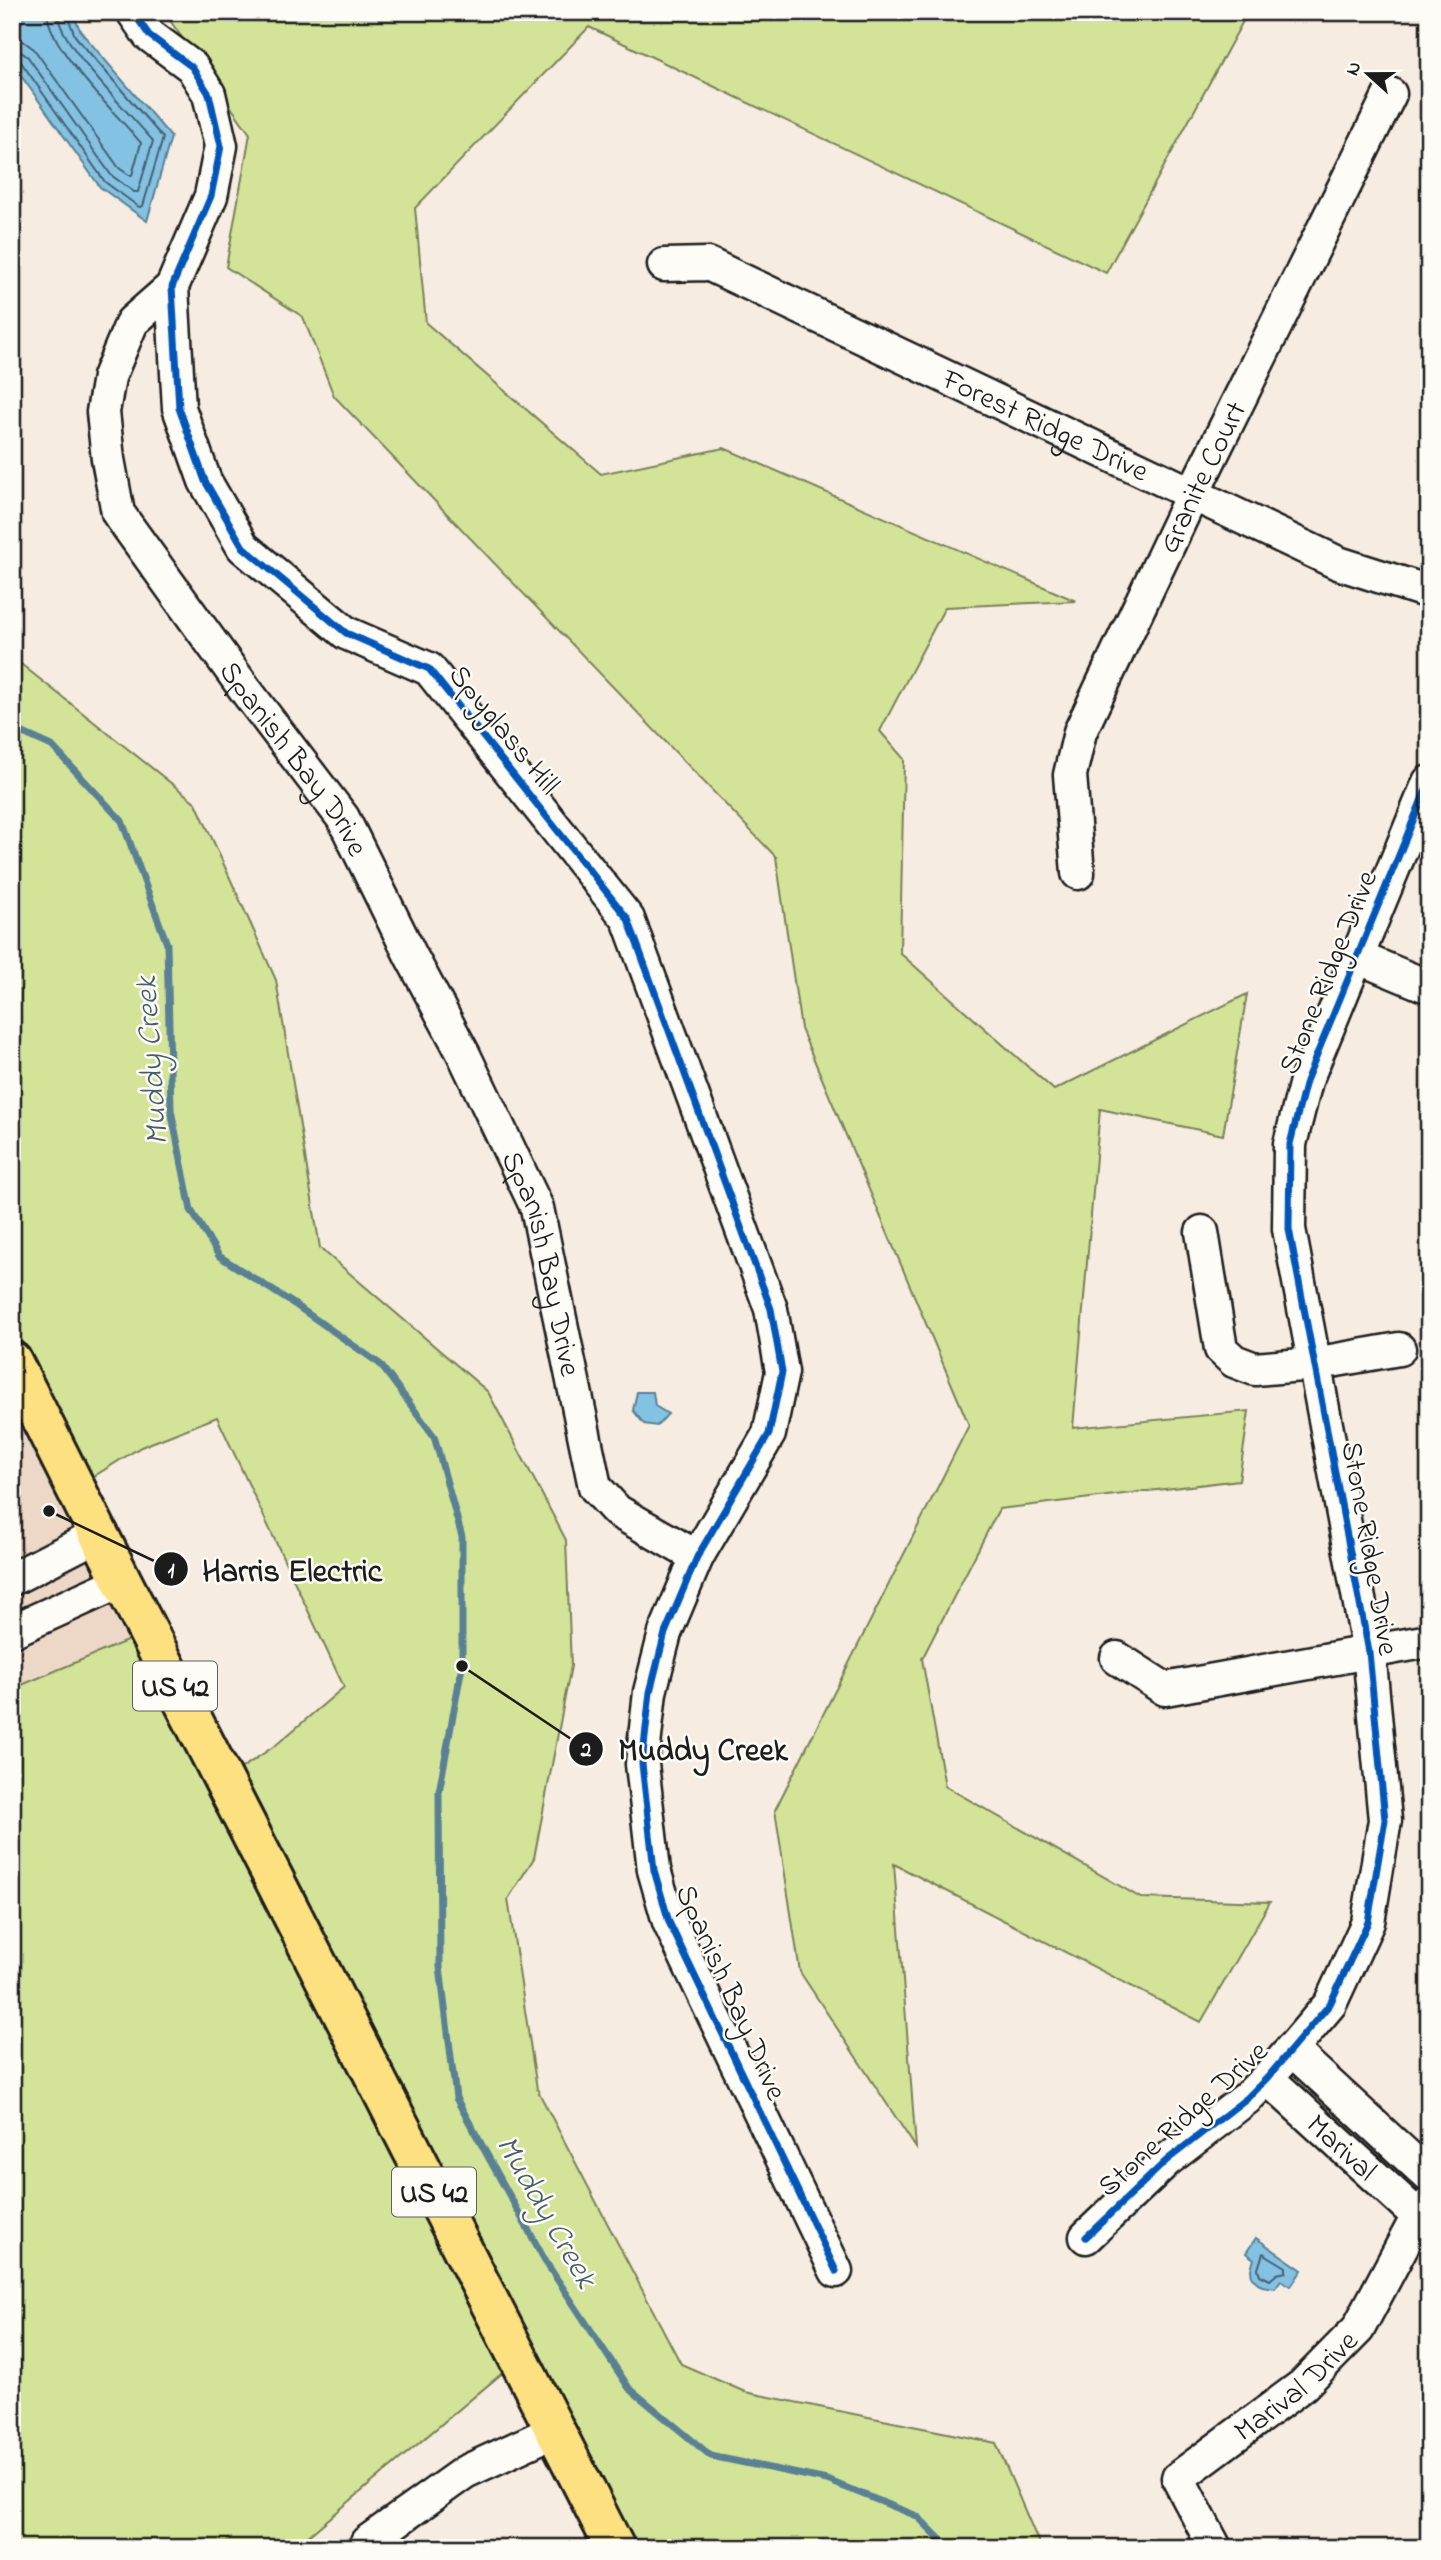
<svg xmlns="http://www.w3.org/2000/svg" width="1441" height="2560" viewBox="0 0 1441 2560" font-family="'Indie Flower',sans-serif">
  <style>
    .built { fill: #edd8c7 }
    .green { fill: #d3e498; stroke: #78805a; stroke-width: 2 }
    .water { fill: #84c2e4; stroke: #5a8094; stroke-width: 2 }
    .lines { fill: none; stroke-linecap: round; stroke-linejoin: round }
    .shore { stroke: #465e6c; stroke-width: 2 }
    .stream { stroke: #5a8094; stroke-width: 7 }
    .minor-casing { stroke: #1c1c1c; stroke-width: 37 }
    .major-casing { stroke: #1c1c1c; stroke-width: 44 }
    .minor { stroke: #fdfcf7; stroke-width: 32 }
    .major { stroke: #fde080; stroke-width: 38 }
    .cycleway-casing { stroke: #fdfcf7; stroke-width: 11 }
    .cycleway { stroke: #0057b8; stroke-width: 7 }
    .labels { text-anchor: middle; stroke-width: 5; stroke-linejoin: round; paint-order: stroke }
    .shield { fill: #fdfcf7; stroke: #605f5e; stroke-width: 2 }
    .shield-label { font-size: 28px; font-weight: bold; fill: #1c1c1c }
    .street-label { font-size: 30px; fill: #1c1c1c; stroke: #fdfcf7 }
    .water-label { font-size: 32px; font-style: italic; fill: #465e6c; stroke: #fdfcf7 }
    .leader { fill: none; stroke: #1c1c1c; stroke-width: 2.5 }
    .callout-dot { fill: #1c1c1c; stroke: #fdfcf7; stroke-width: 2.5 }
    .mark-label { font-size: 21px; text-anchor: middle; font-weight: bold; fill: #fff }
    .callout-label { font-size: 32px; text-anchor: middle; font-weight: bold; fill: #1c1c1c; stroke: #fdfcf7; stroke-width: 5; stroke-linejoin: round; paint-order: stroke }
  </style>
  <rect width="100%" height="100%" fill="#f6ece1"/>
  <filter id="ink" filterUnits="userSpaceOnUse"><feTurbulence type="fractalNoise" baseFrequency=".0143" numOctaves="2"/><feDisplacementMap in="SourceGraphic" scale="14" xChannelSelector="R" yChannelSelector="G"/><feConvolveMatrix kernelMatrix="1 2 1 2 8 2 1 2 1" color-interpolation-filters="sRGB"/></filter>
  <g filter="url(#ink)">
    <path class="built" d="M12,1361L148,1632L12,1689Z"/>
    <path class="green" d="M164,12H1248L1106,273L589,27L415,208L426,323L601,474L724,448L1076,601L945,607L880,731L904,759L900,953L1054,1090L1247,994L1223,1135L1100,1109L1073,1428L1249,1411L1239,1480L999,1509L922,1659L945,1786L1141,1898L1270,1902L1201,2022L894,1864L916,2148L800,1972L775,1810L969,1425L801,1029L776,857L334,396L303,317L226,267L250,134Z
      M12,657L196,803L276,980L320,1248L488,1392L566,1540L571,1666L534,1858L508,1899L537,2089L681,2364L745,2392L996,2443L1041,2548H615L519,2359L294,2548H12V1689L148,1632L224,1780L276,1745L344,1687L217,1417L141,1447L75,1488L12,1361Z"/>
    <path class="water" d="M15,12H72L81,32L171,137L147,221L100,187L15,67L12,57V17Z
      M637,1392H653L655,1406L668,1414L657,1426L644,1424L633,1410Z
      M1256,2238L1302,2270L1291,2286L1281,2280L1275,2288L1262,2286L1252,2278L1251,2269L1254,2259L1246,2253Z"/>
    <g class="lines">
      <path class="shore" d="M12,40L23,41L34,49L119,168L129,175H132L141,143C117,114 48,48 47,12
        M12,50L21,52L28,57L111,175L134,192H138L153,141C130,113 59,45 57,12
        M12,59L21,62L105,182L139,207L143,206L163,138L75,36L66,12
        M1263,2253L1286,2267V2272L1277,2274L1270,2280L1260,2275L1258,2269Z"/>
      <path class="stream" d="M12,728L52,746L122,821L167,944L171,1110L191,1210L219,1256L294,1304L380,1364L434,1436L462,1537V1666L439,1792L440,1967L456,2098L547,2264L629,2388L711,2456L827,2480L917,2516L949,2548"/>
      <g class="minor-casing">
        <g id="minor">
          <path d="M133,12L149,35L192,67L209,94L221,146L211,196L172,287L179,408L205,481L243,547L346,633L429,669L628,919L771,1309L782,1372L769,1434L697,1557L665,1633L650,1692L642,1764L654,1870L669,1922L836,2271"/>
          <path id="s1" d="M664,265L708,264L1338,563L1429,592"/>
          <path id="s2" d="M172,287L132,322L109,377L103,412L108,459L118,513L247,692L343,818L411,956L463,1053L537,1208L595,1487L617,1511L697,1557"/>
          <path id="s3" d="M1078,873L1070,775L1080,732L1193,493L1390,94"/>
          <path d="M1357,957L1429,987"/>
          <path d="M1202,1232L1221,1349L1234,1361L1255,1369L1314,1364L1399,1349"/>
          <path d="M12,1579L98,1535"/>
          <path d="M12,1631L122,1581"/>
          <path d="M1117,1658L1165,1689L1429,1641"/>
          <path d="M1291,2049L1429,2176"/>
          <path id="s4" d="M1267,2078L1418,2216"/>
          <path d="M1086,2237L1167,2160L1247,2098L1267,2078L1330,2004L1368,1922L1385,1820L1369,1652L1289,1229L1290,1144L1306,1081L1429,782"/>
          <path d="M366,2548L367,2542L465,2472L556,2430"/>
          <path id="s5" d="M1215,2548L1178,2478L1303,2385L1358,2329L1418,2216L1429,2204"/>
        </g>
      </g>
      <g class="major-casing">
        <path id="major" d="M12,1361L122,1581L615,2548"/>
      </g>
      <use href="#minor" class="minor"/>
      <use href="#major" class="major"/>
      <g class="cycleway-casing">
        <path id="cycleway" d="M133,12L149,35L192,67L209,94L221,146L211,196L172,287L179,408L205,481L243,547L346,633L429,669L628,919L771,1309L782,1372L769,1434L697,1557L665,1633L650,1692L642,1764L654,1870L669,1922L836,2271
          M1086,2237L1167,2160L1247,2098L1267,2078L1330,2004L1368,1922L1385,1820L1369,1652L1289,1229L1290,1144L1306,1081L1429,782"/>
      </g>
      <use href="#cycleway" class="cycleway"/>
    </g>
  </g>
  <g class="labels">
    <g class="shield">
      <rect x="133" y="1661.5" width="84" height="49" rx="5"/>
      <rect x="392" y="2167.5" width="84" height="49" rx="5"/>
    </g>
    <g class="shield-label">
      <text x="175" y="1696">US 42</text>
      <text x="434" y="2202">US 42</text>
    </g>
    <g class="street-label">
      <text dy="10" stroke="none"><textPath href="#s1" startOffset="418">Forest Ridge Drive</textPath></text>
      <text dy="10" stroke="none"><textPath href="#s3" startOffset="425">Granite Court</textPath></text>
      <text transform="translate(505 729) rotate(51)" y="10">Spyglass Hill</text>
      <text dy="10" stroke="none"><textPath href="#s2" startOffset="553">Spanish Bay Drive</textPath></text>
      <text transform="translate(1327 972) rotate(-68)" y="10">Stone Ridge Drive</text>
      <text dy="10" stroke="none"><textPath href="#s2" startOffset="1120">Spanish Bay Drive</textPath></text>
      <text transform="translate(1371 1548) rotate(80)" y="10">Stone Ridge Drive</text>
      <text transform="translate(732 1992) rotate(66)" y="10">Spanish Bay Drive</text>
      <text transform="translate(1182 2118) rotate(-42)" y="10">Stone Ridge Drive</text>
      <text dy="10" stroke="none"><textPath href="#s4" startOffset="102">Marival</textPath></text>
      <text dy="10" stroke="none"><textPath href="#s5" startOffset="229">Marival Drive</textPath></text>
    </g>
    <g class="water-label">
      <text transform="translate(150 1061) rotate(-94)" y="11">Muddy Creek</text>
      <text transform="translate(548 2211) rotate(60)" y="11">Muddy Creek</text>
    </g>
  </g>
  <path class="leader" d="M49 1511L171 1569M462 1666L586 1749"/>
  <g class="callout-dot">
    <circle cx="49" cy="1511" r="7"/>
    <circle cx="462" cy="1666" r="7"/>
    <circle cx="171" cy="1569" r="18"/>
    <circle cx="586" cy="1749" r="18"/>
  </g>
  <g class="mark-label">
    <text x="171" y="1577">1</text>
    <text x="586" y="1756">2</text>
  </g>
  <g class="callout-label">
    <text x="292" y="1581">Harris Electric</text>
    <text x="703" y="1760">Muddy Creek</text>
  </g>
  <rect width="1441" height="2560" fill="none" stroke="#fdfcf7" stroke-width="42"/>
  <rect x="21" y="21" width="1399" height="2518" fill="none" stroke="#1c1c1c" stroke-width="2.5" filter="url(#ink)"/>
  <g transform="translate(1368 74) rotate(291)" stroke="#fdfcf7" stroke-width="5" paint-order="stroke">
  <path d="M0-5L12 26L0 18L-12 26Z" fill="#1c1c1c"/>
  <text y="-10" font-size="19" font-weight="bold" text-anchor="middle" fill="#1c1c1c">N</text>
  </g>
</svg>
